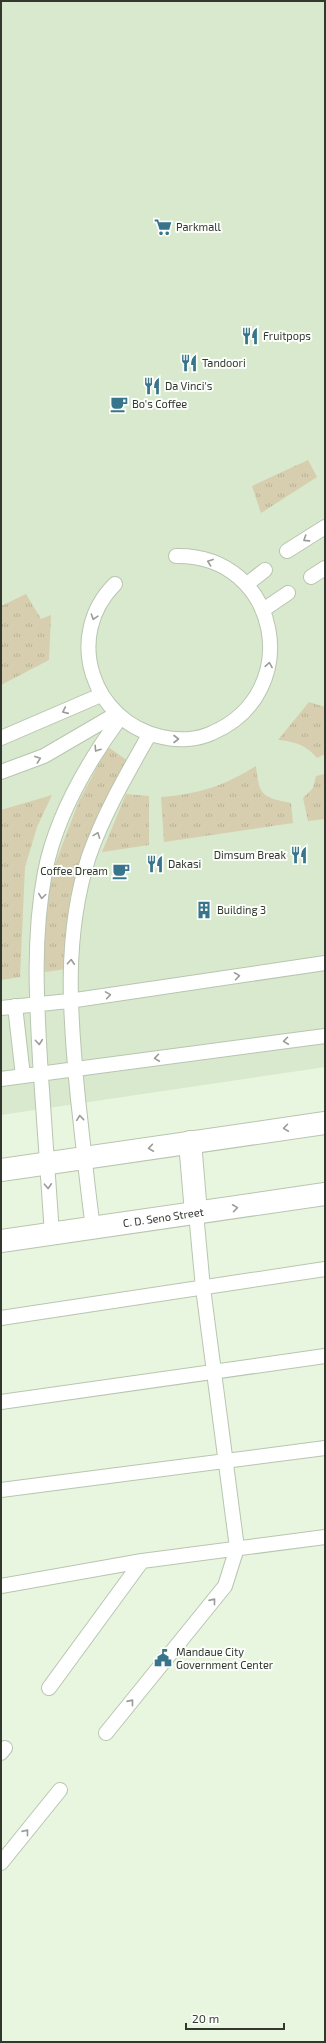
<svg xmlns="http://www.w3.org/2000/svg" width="326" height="2043" viewBox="0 0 326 2043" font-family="'Exo 2',sans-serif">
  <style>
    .built { fill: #d8e9cd }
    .grass { fill: url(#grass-tufts) }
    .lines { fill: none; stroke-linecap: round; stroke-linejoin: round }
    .lane-casing { stroke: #b8c5b0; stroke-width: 16 }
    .secondary-casing { stroke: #b8c5b0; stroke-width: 24 }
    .lane { stroke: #fff; stroke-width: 14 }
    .secondary { stroke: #fff; stroke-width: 22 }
    .oneway { stroke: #999c97 }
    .labels { text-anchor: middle; stroke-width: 4; stroke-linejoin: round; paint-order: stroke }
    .poi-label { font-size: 11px; fill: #33382f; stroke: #fbfefa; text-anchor: start }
    .street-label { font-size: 11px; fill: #33382f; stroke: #fbfefa }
  </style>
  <defs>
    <pattern id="grass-tufts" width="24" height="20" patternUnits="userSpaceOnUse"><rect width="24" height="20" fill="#d6ceae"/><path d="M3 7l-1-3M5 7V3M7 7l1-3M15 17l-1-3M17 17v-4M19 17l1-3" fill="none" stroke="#b8b296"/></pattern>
  </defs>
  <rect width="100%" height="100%" fill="#e8f5df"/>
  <path class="built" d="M1,1H325V1067L1,1115Z"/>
  <path class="grass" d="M308,460L317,477L261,513L252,486Z
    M26,594L41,619L51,615L49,660L1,685V606Z
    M309,702L325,707V754L317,758C306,745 294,741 278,740Z
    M108,747L128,761L112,789L66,969L45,972L42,945L49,892L55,864L79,801Z
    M256,766C259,796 262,797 291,803L293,823L164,842L161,797C199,794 224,786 256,766Z
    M325,774V819L308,821L303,798L313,788L316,776Z
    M126,794L149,796V845L102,852Z
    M52,795L37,827L25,867L20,977L1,980V810Z"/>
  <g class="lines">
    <g class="lane-casing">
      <path id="lane" d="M287,551L325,527
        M311,577L325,568
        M115,584C63,636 92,722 162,737C178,741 197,740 212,733C306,693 280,554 176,556
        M247,584L265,570
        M263,610L288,593
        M1,738L101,695
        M1,772L44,756L116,714
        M15,1006L23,1076
        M1,1008L69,1001L325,963
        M1,1079L325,1036
        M93,1228C87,1185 83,1142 78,1099C70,1017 63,936 89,856C104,813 127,774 149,735
        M52,1234C48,1181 45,1129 41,1077C37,1008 32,940 45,872C56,816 87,763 120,718
        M1,1318L325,1269
        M1,1402L325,1356
        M1,1490L325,1448
        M1,1586L142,1561L325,1537
        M49,1688L142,1561
        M106,1733L225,1586L237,1548L203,1288L196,1213
        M1,1753L5,1748
        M1,1863L60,1790"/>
    </g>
    <g class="secondary-casing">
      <g id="secondary">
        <path d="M190,1142L196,1213"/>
        <path d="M1,1170L325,1123"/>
        <path id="s1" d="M1,1241L325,1194"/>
      </g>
    </g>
    <use href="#lane" class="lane"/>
    <use href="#secondary" class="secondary"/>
  </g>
  <defs><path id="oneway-chevron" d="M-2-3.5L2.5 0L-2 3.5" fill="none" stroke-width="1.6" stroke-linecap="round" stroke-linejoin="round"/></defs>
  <g class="oneway">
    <use href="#oneway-chevron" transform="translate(306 539) rotate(147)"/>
    <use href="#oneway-chevron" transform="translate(210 562) rotate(-160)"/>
    <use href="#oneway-chevron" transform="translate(94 617) rotate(108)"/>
    <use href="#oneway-chevron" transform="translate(269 665) rotate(-81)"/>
    <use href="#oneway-chevron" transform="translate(65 711) rotate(156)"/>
    <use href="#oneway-chevron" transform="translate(176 739)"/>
    <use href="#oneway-chevron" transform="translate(97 749) rotate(123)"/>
    <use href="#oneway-chevron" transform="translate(38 759) rotate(-20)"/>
    <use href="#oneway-chevron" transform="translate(97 835) rotate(-69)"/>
    <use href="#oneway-chevron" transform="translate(42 896) rotate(98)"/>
    <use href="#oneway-chevron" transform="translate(71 962) rotate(-86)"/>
    <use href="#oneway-chevron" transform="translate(237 976) rotate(-8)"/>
    <use href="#oneway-chevron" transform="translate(108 995) rotate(-9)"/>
    <use href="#oneway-chevron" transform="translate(286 1041) rotate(172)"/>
    <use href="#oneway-chevron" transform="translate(39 1042) rotate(85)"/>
    <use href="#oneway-chevron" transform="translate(157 1058) rotate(172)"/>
    <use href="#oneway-chevron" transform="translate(80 1118) rotate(-96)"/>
    <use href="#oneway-chevron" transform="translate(286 1128) rotate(172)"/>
    <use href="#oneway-chevron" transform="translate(151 1148) rotate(172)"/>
    <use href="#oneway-chevron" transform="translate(48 1186) rotate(87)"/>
    <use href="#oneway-chevron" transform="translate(235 1208) rotate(-8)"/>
    <use href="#oneway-chevron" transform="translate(213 1601) rotate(-51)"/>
    <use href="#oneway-chevron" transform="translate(131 1702) rotate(-51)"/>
    <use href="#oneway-chevron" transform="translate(26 1832) rotate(-51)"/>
  </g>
  <defs>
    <g id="supermarket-bare" transform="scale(1.38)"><path d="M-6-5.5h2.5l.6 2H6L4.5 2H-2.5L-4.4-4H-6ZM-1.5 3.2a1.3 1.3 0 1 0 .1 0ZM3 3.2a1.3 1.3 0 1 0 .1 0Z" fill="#38758c" stroke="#fbfefa" stroke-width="2.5" paint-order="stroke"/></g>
    <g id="restaurant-bare" transform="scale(1.38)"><path d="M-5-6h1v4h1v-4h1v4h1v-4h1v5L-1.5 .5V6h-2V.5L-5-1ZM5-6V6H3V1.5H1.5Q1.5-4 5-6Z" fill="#38758c" stroke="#fbfefa" stroke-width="2.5" paint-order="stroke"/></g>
    <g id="cafe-bare" transform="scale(1.38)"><path d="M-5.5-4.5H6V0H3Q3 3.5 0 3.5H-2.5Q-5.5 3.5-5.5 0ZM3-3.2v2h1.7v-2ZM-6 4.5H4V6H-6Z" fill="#38758c" stroke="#fbfefa" stroke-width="2.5" paint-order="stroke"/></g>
    <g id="building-bare" transform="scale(1.38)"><path d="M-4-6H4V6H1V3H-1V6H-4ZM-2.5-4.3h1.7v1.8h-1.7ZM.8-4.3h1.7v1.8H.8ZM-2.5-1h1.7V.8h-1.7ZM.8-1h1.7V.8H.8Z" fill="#38758c" stroke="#fbfefa" stroke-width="2.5" paint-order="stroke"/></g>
    <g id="civic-bare" transform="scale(1.38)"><path d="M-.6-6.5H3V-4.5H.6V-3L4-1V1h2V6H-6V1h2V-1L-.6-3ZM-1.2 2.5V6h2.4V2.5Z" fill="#38758c" stroke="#fbfefa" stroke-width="2.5" paint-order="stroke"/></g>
  </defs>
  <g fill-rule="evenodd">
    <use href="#supermarket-bare" x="163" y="227"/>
    <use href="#restaurant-bare" x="250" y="336"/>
    <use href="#restaurant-bare" x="189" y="363"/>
    <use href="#restaurant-bare" x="152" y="386"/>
    <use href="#cafe-bare" x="119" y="404"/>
    <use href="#restaurant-bare" x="299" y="855"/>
    <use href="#restaurant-bare" x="155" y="864"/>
    <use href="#cafe-bare" x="121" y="871"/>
    <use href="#building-bare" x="204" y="910"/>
    <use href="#civic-bare" x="163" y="1658"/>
  </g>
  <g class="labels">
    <g class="poi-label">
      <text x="176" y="231">Parkmall</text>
      <text x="263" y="340">Fruitpops</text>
      <text x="202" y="367">Tandoori</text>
      <text x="165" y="390">Da Vinci's</text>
      <text x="132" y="408">Bo's Coffee</text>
      <text x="286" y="859" text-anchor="end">Dimsum Break</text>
      <text x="168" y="868">Dakasi</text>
      <text x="108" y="875" text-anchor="end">Coffee Dream</text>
      <text x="217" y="914">Building 3</text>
      <text x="176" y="1656">Mandaue City<tspan x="176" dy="13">Government Center</tspan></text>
    </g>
    <g class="street-label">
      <text dy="4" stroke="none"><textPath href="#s1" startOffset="164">C. D. Seno Street</textPath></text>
    </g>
  </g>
  <rect width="326" height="2043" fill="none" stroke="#33382f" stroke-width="4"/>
  <path d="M186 2023v6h98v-6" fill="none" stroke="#33382f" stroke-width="2"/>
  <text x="192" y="2023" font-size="12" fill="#33382f" stroke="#fbfefa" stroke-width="3" paint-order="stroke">20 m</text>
</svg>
